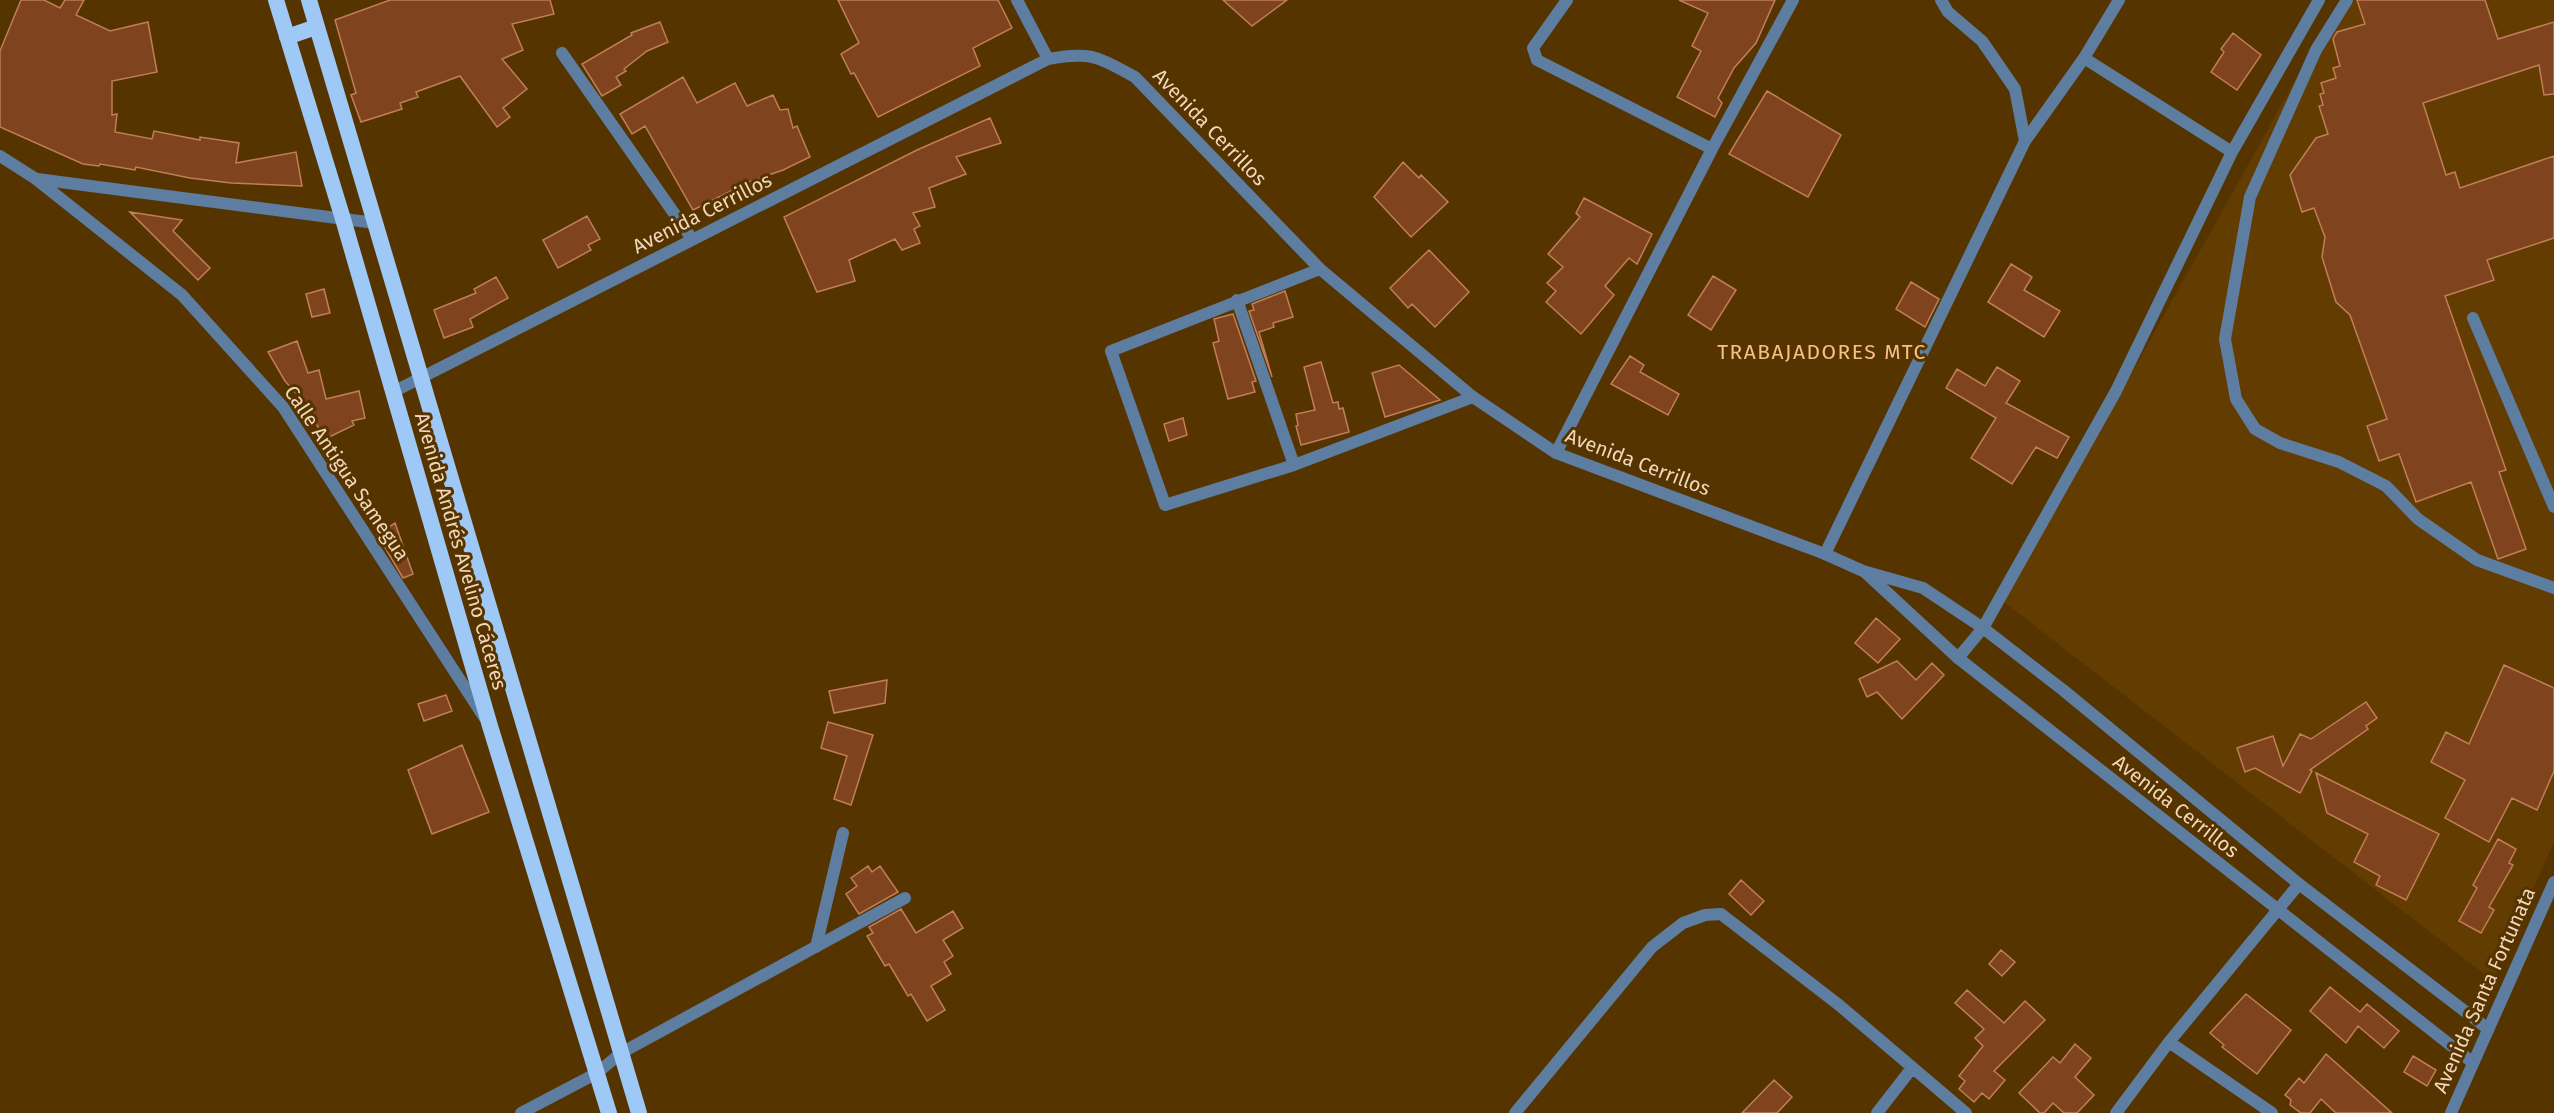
<svg xmlns="http://www.w3.org/2000/svg" width="2554" height="1113" viewBox="0 0 2554 1113" font-family="'Fira Sans',sans-serif">
  <style>
    .built { fill: #623c00 }
    .building { fill: #7f431d; stroke: #c07e59; stroke-width: 1.5 }
    .lines { fill: none; stroke-linecap: round; stroke-linejoin: round }
    .minor { stroke: #5d7ea1; stroke-width: 12 }
    .tertiary { stroke: #5d7ea1; stroke-width: 12 }
    .trunk { stroke: #9ec8f6; stroke-width: 16 }
    .labels { text-anchor: middle; stroke-width: 6; stroke-linejoin: round; paint-order: stroke }
    .street-label { font-size: 20px; fill: #f2d8bb; stroke: #563400 }
    .neighbourhood-label { font-size: 21px; letter-spacing: 1.5px; fill: #f5c185; stroke: #563400 }
  </style>
  <rect width="100%" height="100%" fill="#563400"/>
  <path class="built" d="M2340,0H2554V842L2493,981L2004,602Z"/>
  <path class="building" d="M21,0H44L60,8L65,0H84L76,15L110,31L148,22L157,72L112,81V115L117,114L115,132L152,139L154,131L200,140V137L239,143L236,163L296,152L302,186L231,183L190,178L136,167L135,170L100,164L99,166L83,164L0,127V51Z
    M390,0H550L554,14L512,24L523,50L502,59L527,89L503,108L510,117L497,127L460,76L416,92L418,97L400,103L402,109L361,122L351,95L356,93L335,20Z
    M838,0H998L1012,28L973,48L980,66L878,117L854,73L851,74L841,54L859,43Z
    M1223,0H1287L1252,26Z
    M1679,0H1775L1756,43L1734,68L1718,98L1722,103L1715,117L1677,97L1701,51L1692,46L1708,13Z
    M2357,0H2485L2498,39L2554,22V94L2544,95L2539,65L2423,103L2446,175L2455,172L2460,188L2554,156V238L2487,260L2494,280L2445,296L2506,470L2499,472L2526,549L2498,559L2471,482L2416,502L2399,454L2379,461L2367,426L2387,419L2350,315L2336,302L2322,257L2325,237L2314,208L2302,212L2290,175L2316,138L2328,134L2319,106L2323,105L2320,94L2324,93L2321,83L2336,78L2333,68L2340,66L2333,39L2337,32L2365,24Z
    M660,22L668,42L647,51L624,69L626,71L616,77L621,85L602,96L582,64L632,35L631,33Z
    M2233,33L2261,55L2237,90L2211,72L2224,52L2221,49Z
    M683,77L697,103L735,83L747,106L773,95L780,110L788,109L793,128L797,126L810,157L783,170L749,182L693,210L645,126L632,134L620,114Z
    M1767,91L1841,135L1808,197L1729,154Z
    M990,118L1001,143L956,157L966,174L929,188L935,207L913,213L920,226L914,229L920,243L902,250L895,239L849,260L855,281L817,292L784,217L917,150Z
    M1403,162L1419,178L1421,175L1448,202L1411,237L1374,197Z
    M1584,198L1652,234L1637,264L1629,258L1605,286L1614,295L1581,334L1546,302L1556,291L1547,283L1563,267L1548,254L1580,217L1576,213Z
    M130,212L182,220L173,231L210,268L198,280Z
    M587,216L600,239L588,245L591,250L558,268L543,240Z
    M1429,250L1469,292L1435,327L1412,304L1408,308L1390,288Z
    M2011,264L2032,277L2024,290L2060,311L2044,337L1988,302Z
    M1713,276L1736,290L1711,330L1688,315Z
    M496,277L508,298L470,319L473,327L444,338L434,310L476,293L474,289Z
    M1911,282L1939,299L1925,327L1896,309Z
    M324,289L330,313L312,317L306,294Z
    M1285,291L1293,317L1273,323L1274,327L1259,332L1272,377L1249,311L1254,310L1252,304Z
    M1233,314L1256,381L1252,382L1255,392L1228,399L1213,343L1219,341L1214,319Z
    M297,341L308,373L319,370L326,399L359,391L365,418L352,421L354,425L325,439L303,401L285,381L268,352Z
    M1630,356L1644,365L1640,372L1679,394L1668,415L1611,384Z
    M1321,362L1333,403L1338,402L1339,409L1343,408L1349,432L1301,445L1296,426L1298,425L1296,414L1315,410L1304,367Z
    M1399,365L1440,400L1385,417L1372,373Z
    M1997,367L2020,381L2006,403L2069,437L2057,458L2036,447L2012,484L1971,458L1996,418L1946,388L1957,369L1985,386Z
    M1183,418L1187,435L1169,441L1164,424Z
    M395,523L413,574L403,578L377,534Z
    M1876,618L1900,639L1878,663L1855,643Z
    M1897,661L1916,680L1932,663L1944,675L1902,719L1877,692L1867,697L1859,679Z
    M2504,665L2554,688V771L2537,810L2512,798L2489,842L2445,818L2465,780L2431,762L2446,732L2469,744Z
    M887,680L885,703L834,713L829,691Z
    M446,695L452,711L424,721L418,704Z
    M2366,702L2377,718L2366,726L2368,729L2310,770L2312,771L2300,793L2255,768L2245,772L2237,748L2273,736L2283,766L2300,734L2311,739Z
    M828,722L873,735L851,805L834,799L847,756L821,748Z
    M462,745L489,812L432,834L408,770Z
    M2316,773L2439,834L2406,900L2376,885L2380,876L2354,862L2368,834L2327,813Z
    M2498,839L2516,849L2509,863L2513,865L2489,907L2494,910L2481,933L2459,921L2477,888L2473,885Z
    M868,866L872,872L880,866L898,892L859,914L846,894L857,886L851,878Z
    M1741,880L1764,901L1751,915L1729,894Z
    M901,909L916,933L953,911L963,928L943,940L953,956L944,962L951,974L931,986L945,1010L927,1021L911,994L908,996L889,964L885,966L867,936L873,933L869,927Z
    M2001,950L2015,962L2002,976L1989,964Z
    M2330,987L2360,1012L2367,1004L2399,1031L2384,1048L2358,1026L2346,1043L2310,1011Z
    M1967,990L2004,1023L2025,1001L2045,1020L1994,1071L2005,1080L1989,1099L1982,1093L1974,1102L1959,1089L1965,1081L1959,1076L1983,1046L1975,1038L1984,1029L1955,1003Z
    M2246,994L2291,1030L2257,1074L2222,1047L2224,1045L2210,1033Z
    M2075,1044L2091,1058L2075,1077L2094,1095L2077,1113H2064L2053,1103L2044,1113H2040L2019,1093L2053,1057L2060,1063Z
    M2326,1054L2392,1113H2336L2321,1099L2310,1113H2301L2290,1105L2291,1100L2285,1095L2299,1078L2304,1083Z
    M2413,1056L2436,1070L2427,1086L2404,1072Z
    M1774,1080L1792,1097L1777,1113H1742Z"/>
  <g class="lines">
    <path class="minor" d="M1017,0L1048,59
      M1567,0L1533,48L1537,60L1712,149
      M1941,0L1948,12L1982,41L2015,89L2025,141
      M2347,0L2316,50L2250,197L2225,339L2236,399L2255,429L2280,443L2339,462L2386,486L2418,519L2477,560L2554,588
      M562,53L692,239
      M2084,58L2232,152
      M0,156L36,179L182,295L283,407L484,717
      M37,179L375,223
      M1320,269L1111,351L1165,505L1294,465L1473,397
      M1237,300L1294,465
      M2473,318L2554,507
      M1556,453L1712,149L1793,0
      M1825,554L2025,141L2084,58L2119,0
      M1958,658L1983,628L2116,391L2232,152L2319,0
      M816,947L843,833
      M2169,1042L2272,1113
      M521,1113L597,1073L621,1053L905,898
      M1515,1113L1652,947L1683,923L1705,915L1721,914L1839,1005L1966,1113
      M1877,1113L1912,1068
      M2116,1113L2169,1042L2299,884"/>
    <path class="tertiary" d="M393,392L1048,59C1091,51 1098,57 1135,77L1320,269L1473,397L1556,453L1825,554L1863,571L1923,588L1983,628L2063,690L2299,884L2488,1029
      M1866,573L1958,658L2472,1062
      M2451,1113L2554,882"/>
    <path class="trunk" d="M276,0L343,219L490,726L609,1113
      M309,0L639,1113
      M287,37L316,27"/>
  </g>
  <g class="labels">
    <g class="street-label">
      <text transform="translate(1210 127) rotate(46)" y="7">Avenida Cerrillos</text>
      <text transform="translate(702 213) rotate(-27)" y="7">Avenida Cerrillos</text>
      <text transform="translate(1638 462) rotate(21)" y="7">Avenida Cerrillos</text>
      <text transform="translate(347 473) rotate(56)" y="7">Calle Antigua Samegua</text>
      <text transform="translate(461 551) rotate(74)" y="7">Avenida Andrés Avelino Cáceres</text>
      <text transform="translate(2176 806) rotate(38)" y="7">Avenida Cerrillos</text>
      <text transform="translate(2484 990) rotate(-66)" y="7">Avenida Santa Fortunata</text>
    </g>
    <g class="neighbourhood-label">
      <text x="1822" y="359">TRABAJADORES MTC</text>
    </g>
  </g>
</svg>
